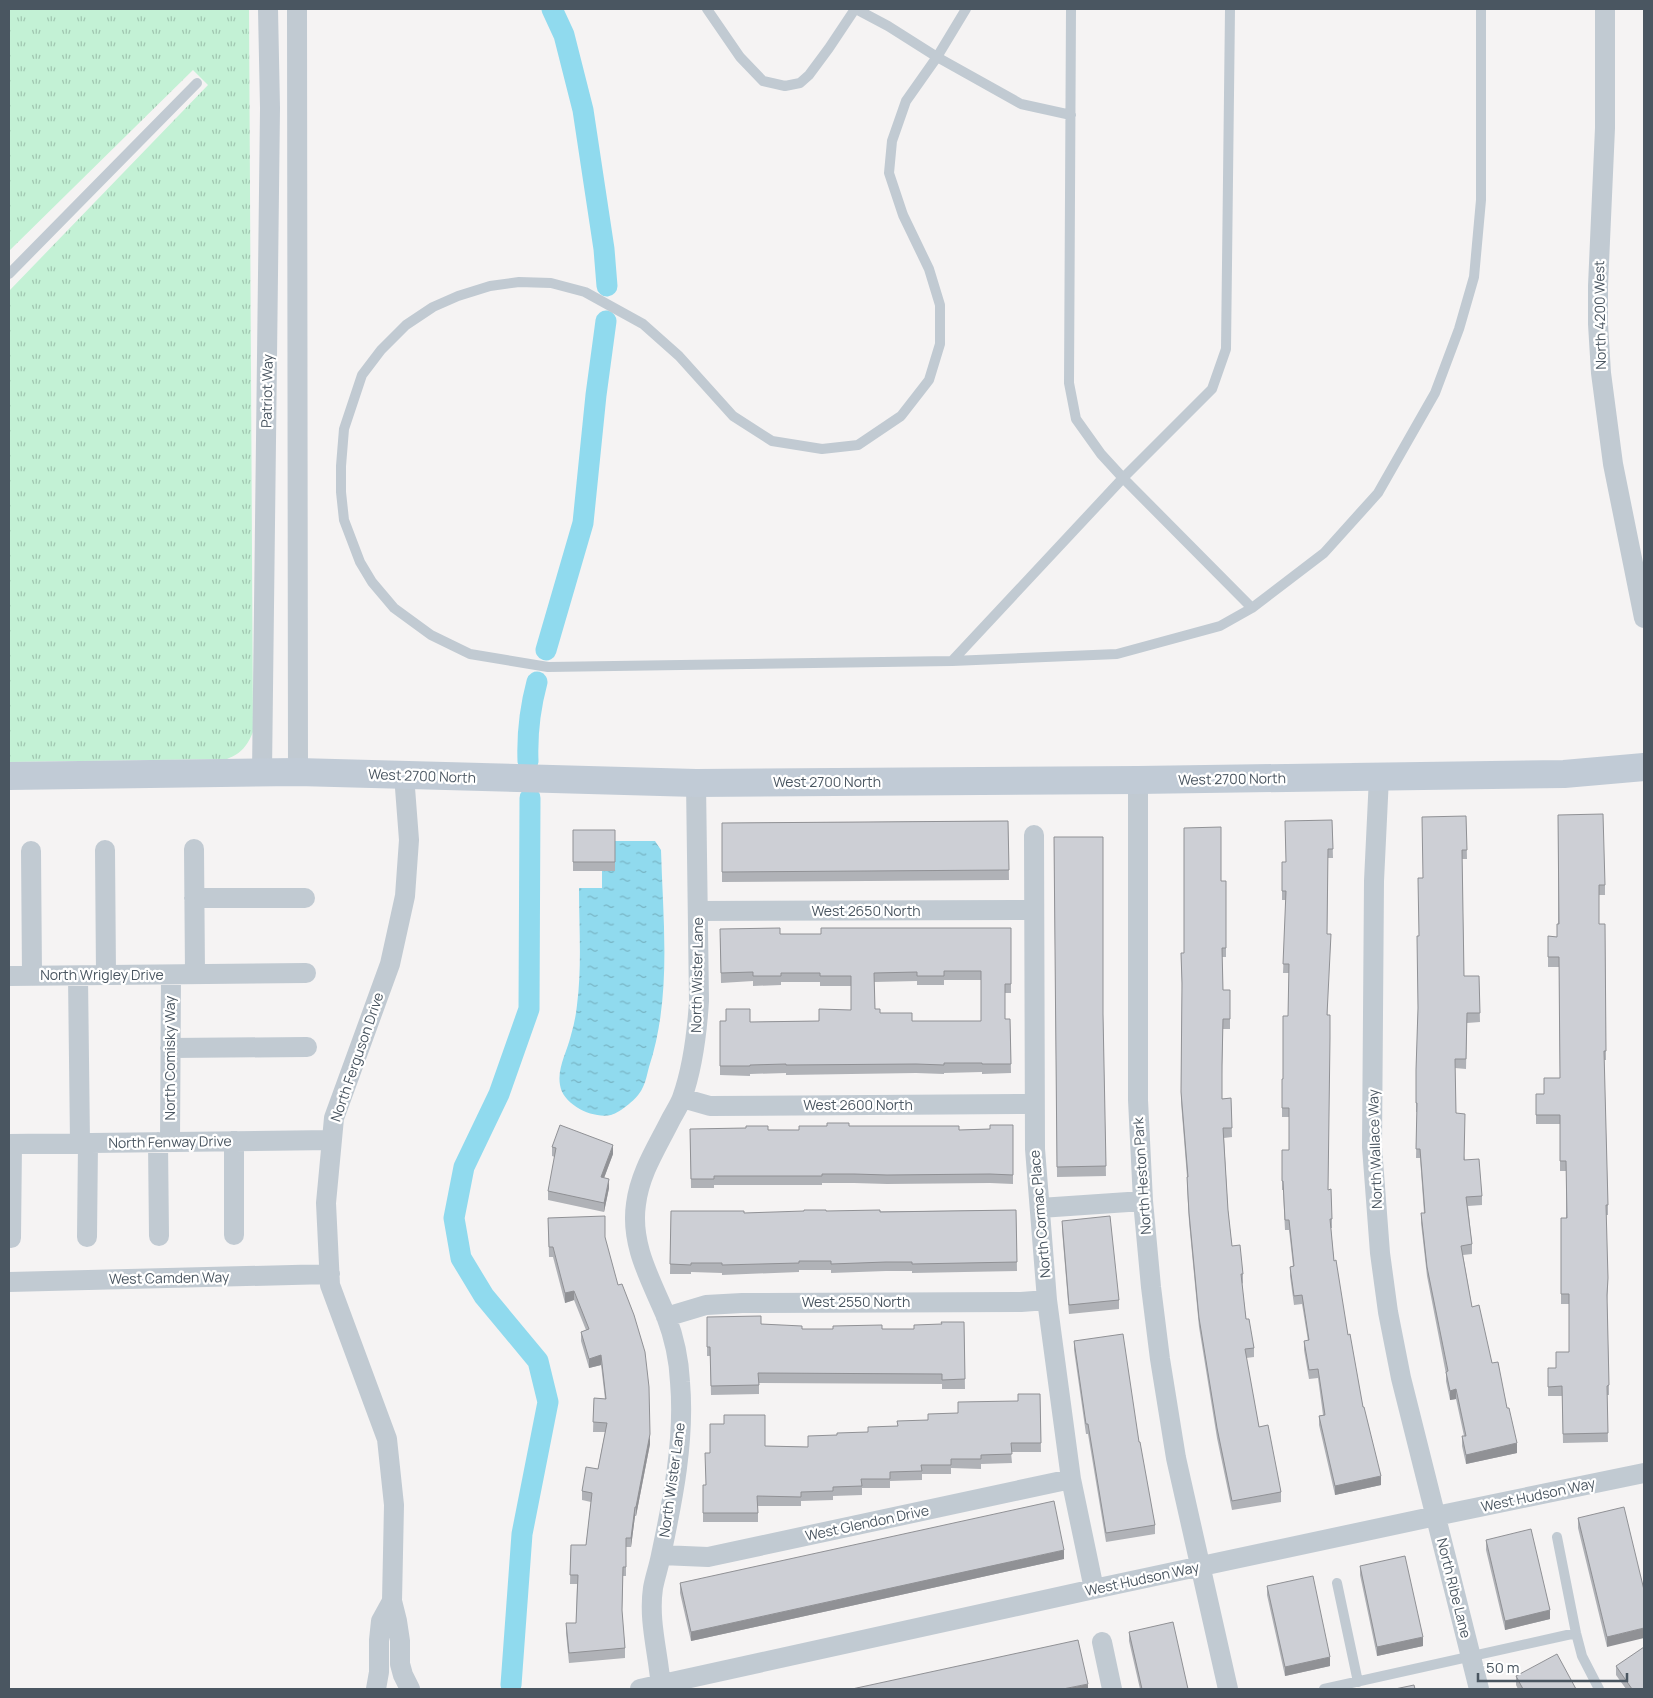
<svg xmlns="http://www.w3.org/2000/svg" width="1653" height="1698" viewBox="0 0 1653 1698" font-family="Manrope,sans-serif">
  <style>
    .grass { fill: url(#grass-tufts) }
    .water { fill: url(#water-ripples) }
    .lines { fill: none; stroke-linecap: round; stroke-linejoin: round }
    .canal { stroke: #90daee; stroke-width: 21 }
    .lane { stroke: #c1cad2; stroke-width: 10 }
    .street { stroke: #c1cad2; stroke-width: 20 }
    .secondary { stroke: #c1cbd6; stroke-width: 28 }
    .wall { fill: #b0b2b7; fill-rule: evenodd }
    .shaded-wall { fill: #909195 }
    .building { fill: #cdcfd5; stroke: #909195; fill-rule: evenodd }
    .labels { text-anchor: middle; stroke-width: 4.5; stroke-linejoin: round; paint-order: stroke }
    .street-label { font-size: 14px; fill: #4a5661; stroke: #fff }
  </style>
  <defs>
    <pattern id="grass-tufts" width="24" height="20" patternUnits="userSpaceOnUse" patternTransform="scale(1.25)"><rect width="24" height="20" fill="#c3f1d5"/><path d="M3 7l-1-3M5 7V3M7 7l1-3M15 17l-1-3M17 17v-4M19 17l1-3" fill="none" stroke="#a0c6b0"/></pattern>
    <pattern id="water-ripples" width="26" height="14" patternUnits="userSpaceOnUse" patternTransform="scale(1.25)"><rect width="26" height="14" fill="#90daee"/><path d="M2 4q2-2 4 0t4 0M15 11q2-2 4 0t4 0" fill="none" stroke="#78b4c4"/></pattern>
  </defs>
  <rect width="100%" height="100%" fill="#f5f3f3"/>
  <path class="grass" d="M9,9H249L253,732C247,746 242,753 227,759L9,762V291L208,85L193,70L9,251Z"/>
  <path class="water" d="M615,841H655L661,850C663,922 672,997 649,1067C647,1074 646,1082 642,1089C638,1098 621,1112 611,1115C593,1119 563,1105 560,1085C557,1068 567,1052 571,1035C574,1025 576,1015 577,1005C582,967 579,926 579,888H602V871H615Z"/>
  <g class="lines">
    <path class="canal" d="M552,9L564,35L583,110L604,249L607,286
      M546,650L583,523L596,395L606,321
      M528,761C527,734 530,708 537,682
      M511,1685L522,1534L548,1402L538,1361L484,1296L461,1258L454,1218L464,1167L499,1094L529,1009L530,798"/>
    <path class="lane" d="M707,9L740,57L763,81L785,86L800,83L809,75L829,48L855,9
      M856,9L888,26L937,57L1021,104L1071,115
      M966,9L937,57L906,101L892,141L889,173L903,215L929,269L940,305V344L929,380L901,416L858,445L822,449L772,441L733,416L679,356L643,324L585,292L551,283L519,282L490,286L458,296L433,307L406,325L381,350L362,375L344,429L341,466V492L344,520L360,562L372,582L394,608L431,635L470,654L548,667L952,661L1117,654L1220,626L1252,608L1324,553L1378,493L1435,393L1459,329L1474,277L1481,200V9
      M1071,9L1069,383L1076,419L1101,454L1123,478L1252,608
      M9,274L197,83
      M952,661L1123,478L1212,389L1226,349L1230,9
      M1557,1537L1576,1633L1582,1656L1599,1689
      M1337,1583L1358,1682
      M1324,1689L1576,1633"/>
    <path class="street" d="M297,9L298,772
      M1605,9V128L1598,286V324L1601,373L1613,464L1644,618
      M262,773L270,108L268,9
      M404,775L409,840L405,896L390,964L334,1118L326,1203L330,1285L387,1439L394,1505L392,1601L397,1621L400,1641V1664L403,1675L410,1689
      M1379,777L1374,881L1372,1147L1380,1253L1388,1312L1401,1378L1479,1689
      M1138,780V1100L1143,1201L1151,1287L1160,1359L1176,1458L1228,1689
      M1034,835L1035,1149L1047,1300L1071,1479L1094,1589
      M194,849L195,974
      M105,850L106,975
      M31,851L32,976
      M194,898H305
      M698,911L1034,910
      M9,976L306,973
      M78,976L80,1143
      M170,1048L307,1047
      M682,1098L710,1106L1034,1104
      M234,1141V1235
      M158,1142L159,1236
      M170,1142L171,975
      M9,1144L332,1140
      M1040,1208L1143,1201
      M87,1237L88,1143
      M11,1238L12,1144
      M9,1282L330,1274
      M666,1317L706,1305L742,1303L1021,1302L1047,1300
      M661,1555L708,1557L1071,1479
      M1102,1642L1112,1689
      M376,1689L379,1672V1640L381,1621L392,1601
      M640,1689L1094,1589L1436,1516L1644,1473
      M661,1689C659,1655 648,1622 653,1588C655,1577 659,1566 661,1555C673,1499 685,1439 680,1382C679,1360 674,1337 666,1316C651,1280 630,1245 636,1204C640,1173 656,1149 670,1121C674,1113 679,1106 682,1098C693,1067 697,1033 699,1001L696,783"/>
    <path class="secondary" d="M9,776L298,772L696,783L1138,780L1564,774L1644,767"/>
  </g>
  <path class="wall" d="M1558,815L1605,885V895H1599V924H1605L1606,1060H1604L1608,1205V1215H1606L1608,1287L1607,1302L1609,1385V1395H1607L1608,1442L1563,1443L1562,1396H1548V1368H1556L1569,1352V1304H1561V1218H1566V1171H1560V1124H1536V1094H1544L1560,1078L1559,967H1548V936L1557,937L1558,924Z
    M1466,816L1467,859H1462L1464,976H1479L1480,1022L1467,1023L1466,1069L1455,1068L1456,1113L1465,1160L1482,1196V1205L1468,1206L1472,1244V1254L1463,1255L1472,1307L1492,1363L1517,1453L1466,1464L1462,1446V1436H1464L1456,1399L1450,1400L1446,1381V1374L1427,1276L1421,1223V1213H1424L1420,1158H1416L1417,1112H1416V1079L1418,1011L1419,936Z
    M1332,820L1333,858H1328L1327,934L1328,1190L1332,1219V1228H1331L1334,1261L1348,1335L1363,1407L1381,1485L1335,1495L1319,1425V1416L1323,1415L1318,1378L1309,1379L1304,1350V1341H1308L1302,1304L1294,1305L1290,1276V1267L1293,1266L1289,1230H1285L1283,1190H1282V1150H1289V1117H1282V1079H1283L1288,1016L1289,973H1283L1286,900H1282V862H1286Z
    M1008,821L1009,880L722,882V823Z
    M573,830H615V871H573Z
    M1054,837L1103,1014L1106,1176L1057,1177Z
    M1221,881L1226,919V957H1222L1223,990H1230V1029H1223L1222,1075V1099L1231,1098L1232,1137L1224,1138L1228,1210L1232,1246L1243,1274V1283L1242,1284L1246,1319L1254,1348V1357L1246,1358L1259,1427L1281,1492V1502L1232,1510L1217,1438L1199,1327L1189,1222L1187,1186V1177L1181,1102L1182,990L1181,953H1184Z
    M1011,928V993H1005V1019H1010L1011,1073L982,1074V1072L944,1073V1074L916,1073L786,1075V1073L750,1074V1076L720,1075V1021L750,1022L819,1021L851,1010V986H820V982H781V985L753,986V981L721,983L720,938L780,934H821ZM944,980H981V1021H912L880,1013L875,1009L874,982L917,981V985H944Z
    M1013,1125V1184L990,1183L887,1184L854,1183H822V1185H714V1188H691L690,1129L799,1130L849,1126L959,1130L990,1129Z
    M552,1147L613,1154L604,1178L609,1188L604,1212L548,1200V1191L555,1157L552,1156Z
    M1016,1210L1017,1271L912,1273V1271H886L831,1273V1270H799V1272L722,1275V1273L691,1272V1274H670L671,1211L744,1213Z
    M548,1218L605,1237L650,1444L636,1516H635L631,1547H626V1576H623L622,1612L625,1648V1658L569,1663L566,1633V1623H576L577,1584H570L571,1545H586L591,1502L582,1500V1491L598,1469L605,1432H593L594,1398L605,1399L601,1365L589,1368L581,1341V1332L586,1330L574,1300L565,1303L553,1257H549Z
    M1062,1221L1119,1300V1309L1069,1314L1062,1230Z
    M707,1317L761,1324L802,1329H914L964,1322L965,1389H942V1384L759,1383V1394L711,1395L710,1356H707Z
    M1074,1341L1139,1442L1155,1525V1534L1106,1542L1088,1434H1086L1074,1350Z
    M1040,1394L1041,1452H1011L1012,1463L981,1464V1469L951,1468V1474H922V1480L890,1481V1488H862V1495L833,1496V1500L801,1501V1506H758V1522H703V1485H706L710,1453L765,1446L808,1447L837,1435L868,1432L898,1426L1018,1401Z
    M1578,1518L1644,1590L1607,1647L1578,1528Z
    M1486,1540L1550,1619L1505,1630L1486,1550Z
    M1064,1559L691,1641L680,1593V1583Z
    M1360,1566L1423,1646L1377,1656L1360,1575Z
    M1267,1586L1330,1666L1285,1676L1267,1595Z
    M1129,1632L1188,1689H1140L1129,1641Z
    M1616,1666L1644,1689H1626L1616,1675Z
    M1516,1676L1576,1689H1518L1516,1685Z"/>
  <path class="shaded-wall" d="M613,1145V1154L601,1186V1177Z
    M609,1179V1188L604,1212V1203Z
    M574,1291V1300L565,1303V1293Z
    M601,1355V1365L589,1368V1359Z
    M1456,1389V1399L1450,1400V1391Z
    M650,1434V1444L636,1516V1507Z
    M1517,1443V1453L1466,1464V1455Z
    M1381,1476V1485L1335,1495V1486Z
    M635,1507V1516L631,1547V1538Z
    M1064,1550V1559L691,1641V1632Z
    M1550,1610V1619L1505,1630V1621Z
    M1644,1628V1638L1607,1647V1637Z
    M1423,1637V1646L1377,1656V1647Z
    M1330,1657V1666L1285,1676V1667Z
    M1088,1684V1689H1063Z"/>
  <path class="building" d="M1603,814L1605,885H1599V924H1605L1606,1051H1604L1608,1205H1606L1608,1278L1607,1295L1609,1385L1607,1386L1608,1433L1563,1434L1562,1386L1548,1387V1368H1556V1352H1569V1294H1561V1218H1567L1566,1161H1560V1115H1536V1094H1544V1078H1560L1559,957H1548V936L1557,937V924H1559L1558,815Z
    M1466,816L1467,850H1462L1464,976H1479L1480,1013H1467L1466,1059H1455L1456,1113L1465,1114L1464,1160L1479,1159L1482,1196L1466,1197L1472,1244L1461,1246L1472,1307L1479,1305L1492,1363L1498,1362L1507,1408H1509L1517,1443L1466,1455L1462,1436H1466L1456,1389L1450,1391L1446,1372L1448,1371L1427,1267L1421,1213H1425L1420,1149H1416L1417,1103H1416V1070L1418,1008L1417,936H1419L1418,878H1423L1422,817Z
    M1332,820L1333,849H1328L1327,934H1331L1327,1015H1330V1038L1328,1190L1331,1189L1332,1219H1330L1334,1261L1336,1260L1348,1335L1350,1334L1363,1407H1364L1381,1476L1335,1486L1319,1416L1325,1415L1318,1369L1309,1370L1304,1341L1309,1340L1302,1295L1294,1296L1290,1267L1294,1266L1289,1220H1285L1283,1181H1282V1150H1289V1108H1282V1079H1283V1016H1288L1289,964H1283L1286,891H1282V862H1286L1285,821Z
    M1008,821L1009,870L722,872V823Z
    M1221,827V881H1226V948H1222L1223,990H1230V1019H1223L1222,1065V1099L1231,1098L1232,1128H1223L1228,1210L1232,1246L1240,1245L1243,1274H1241L1246,1319H1249L1254,1348L1245,1349L1259,1427L1268,1425L1281,1492L1232,1501L1217,1428L1199,1318L1189,1213L1187,1177H1188L1181,1092L1182,983L1181,953H1184V828Z
    M573,830H615V862H573Z
    M1054,837H1103V1014L1106,1166L1057,1167Z
    M780,928V934H821V928H1011V984H1005V1019H1010L1011,1064H982V1063H944V1065L916,1064L786,1065V1064L750,1065V1066H720V1021H726V1009H750V1022L819,1021V1009L851,1010V976H820V973H781V976H753V972L721,973L720,929ZM944,971H981V1021H912V1013H880V1009H875L874,973L917,972V976H944Z
    M827,1123H849V1126H959V1130L990,1129V1125H1013V1175L990,1174L887,1175L854,1174H822V1176H714V1179H691L690,1129L746,1128V1126H768V1130H799V1126H827Z
    M560,1125L613,1145L601,1177L609,1179L604,1203L548,1191L556,1148L552,1147Z
    M804,1210H826V1211L880,1210V1212L1016,1210L1017,1262L912,1264V1262H886L831,1264V1261H799V1263L722,1265V1263H691V1265L670,1264L671,1211H744V1213L804,1211Z
    M605,1216V1237L618,1285L622,1284L634,1315L645,1352L649,1387L650,1434L636,1507H635L631,1538H626V1567H623L622,1610L625,1648L569,1653L566,1623H576L578,1575H570L571,1545H586L592,1493L582,1491L586,1467L598,1469L607,1423L593,1422L594,1398L606,1399L601,1355L589,1359L581,1332L589,1329L574,1291L565,1293L553,1247H549L548,1218Z
    M1110,1216L1119,1300L1069,1305L1062,1221Z
    M761,1316V1324L802,1326V1329H833V1326L882,1325V1329H914V1325L942,1324L941,1322H964L965,1379L942,1380V1374L758,1373L759,1385L711,1386L710,1347H707V1317Z
    M1123,1334L1139,1442H1140L1155,1525L1106,1533L1088,1424H1086L1074,1341Z
    M1018,1394H1040L1041,1443H1011L1012,1454L981,1455V1459H951V1465H921L922,1471L890,1472V1479H861L862,1486L833,1487V1491L801,1492V1497L757,1496L758,1513H703V1485H706L705,1453H710V1424H724V1415H765V1446L808,1447V1436L837,1435V1433L868,1432V1427L898,1426L897,1421L928,1420V1414L958,1413V1402L1018,1401Z
    M1054,1501L1064,1550L691,1632L680,1583Z
    M1624,1507L1644,1590V1628L1607,1637L1578,1518Z
    M1531,1529L1550,1610L1505,1621L1486,1540Z
    M1405,1556L1423,1637L1377,1647L1360,1566Z
    M1313,1576L1330,1657L1285,1667L1267,1586Z
    M1173,1622L1188,1689H1142L1129,1632Z
    M1078,1640L1088,1684L1063,1689H852Z
    M1644,1647V1689H1632L1616,1666Z
    M1557,1654L1576,1689H1523L1516,1676Z
    M1414,1685L1415,1689H1395Z"/>
  <g class="labels">
    <g class="street-label">
      <text transform="translate(1600 315) rotate(-91)" y="5">North 4200 West</text>
      <text transform="translate(267 391) rotate(-89)" y="5">Patriot Way</text>
      <text transform="translate(422 776) rotate(2)" y="5">West 2700 North</text>
      <text transform="translate(1232 779) rotate(-1)" y="5">West 2700 North</text>
      <text x="827" y="787">West 2700 North</text>
      <text x="866" y="916">West 2650 North</text>
      <text x="102" y="980">North Wrigley Drive</text>
      <text transform="translate(697 975) rotate(-89)" y="5">North Wister Lane</text>
      <text transform="translate(357 1057) rotate(-71)" y="5">North Ferguson Drive</text>
      <text transform="translate(170 1058) rotate(-90)" y="5">North Comisky Way</text>
      <text x="858" y="1110">West 2600 North</text>
      <text transform="translate(170 1142) rotate(-1)" y="5">North Fenway Drive</text>
      <text transform="translate(1375 1149) rotate(-92)" y="5">North Wallace Way</text>
      <text transform="translate(1142 1176) rotate(-94)" y="5">North Heston Park</text>
      <text transform="translate(1040 1214) rotate(-95)" y="5">North Cormac Place</text>
      <text transform="translate(169 1278) rotate(-1)" y="5">West Camden Way</text>
      <text x="856" y="1307">West 2550 North</text>
      <text transform="translate(672 1480) rotate(-82)" y="5">North Wister Lane</text>
      <text transform="translate(1538 1495) rotate(-12)" y="5">West Hudson Way</text>
      <text transform="translate(867 1523) rotate(-12)" y="5">West Glendon Drive</text>
      <text transform="translate(1142 1579) rotate(-12)" y="5">West Hudson Way</text>
      <text transform="translate(1454 1588) rotate(76)" y="5">North Ribe Lane</text>
    </g>
  </g>
  <rect width="1653" height="1698" fill="none" stroke="#4a5661" stroke-width="20"/>
  <path d="M1478 1673v8h149v-8" fill="none" stroke="#4a5661" stroke-width="2.5"/>
  <text x="1486" y="1673" font-size="15" fill="#4a5661" stroke="#ffffff" stroke-width="4" paint-order="stroke">50 m</text>
</svg>
